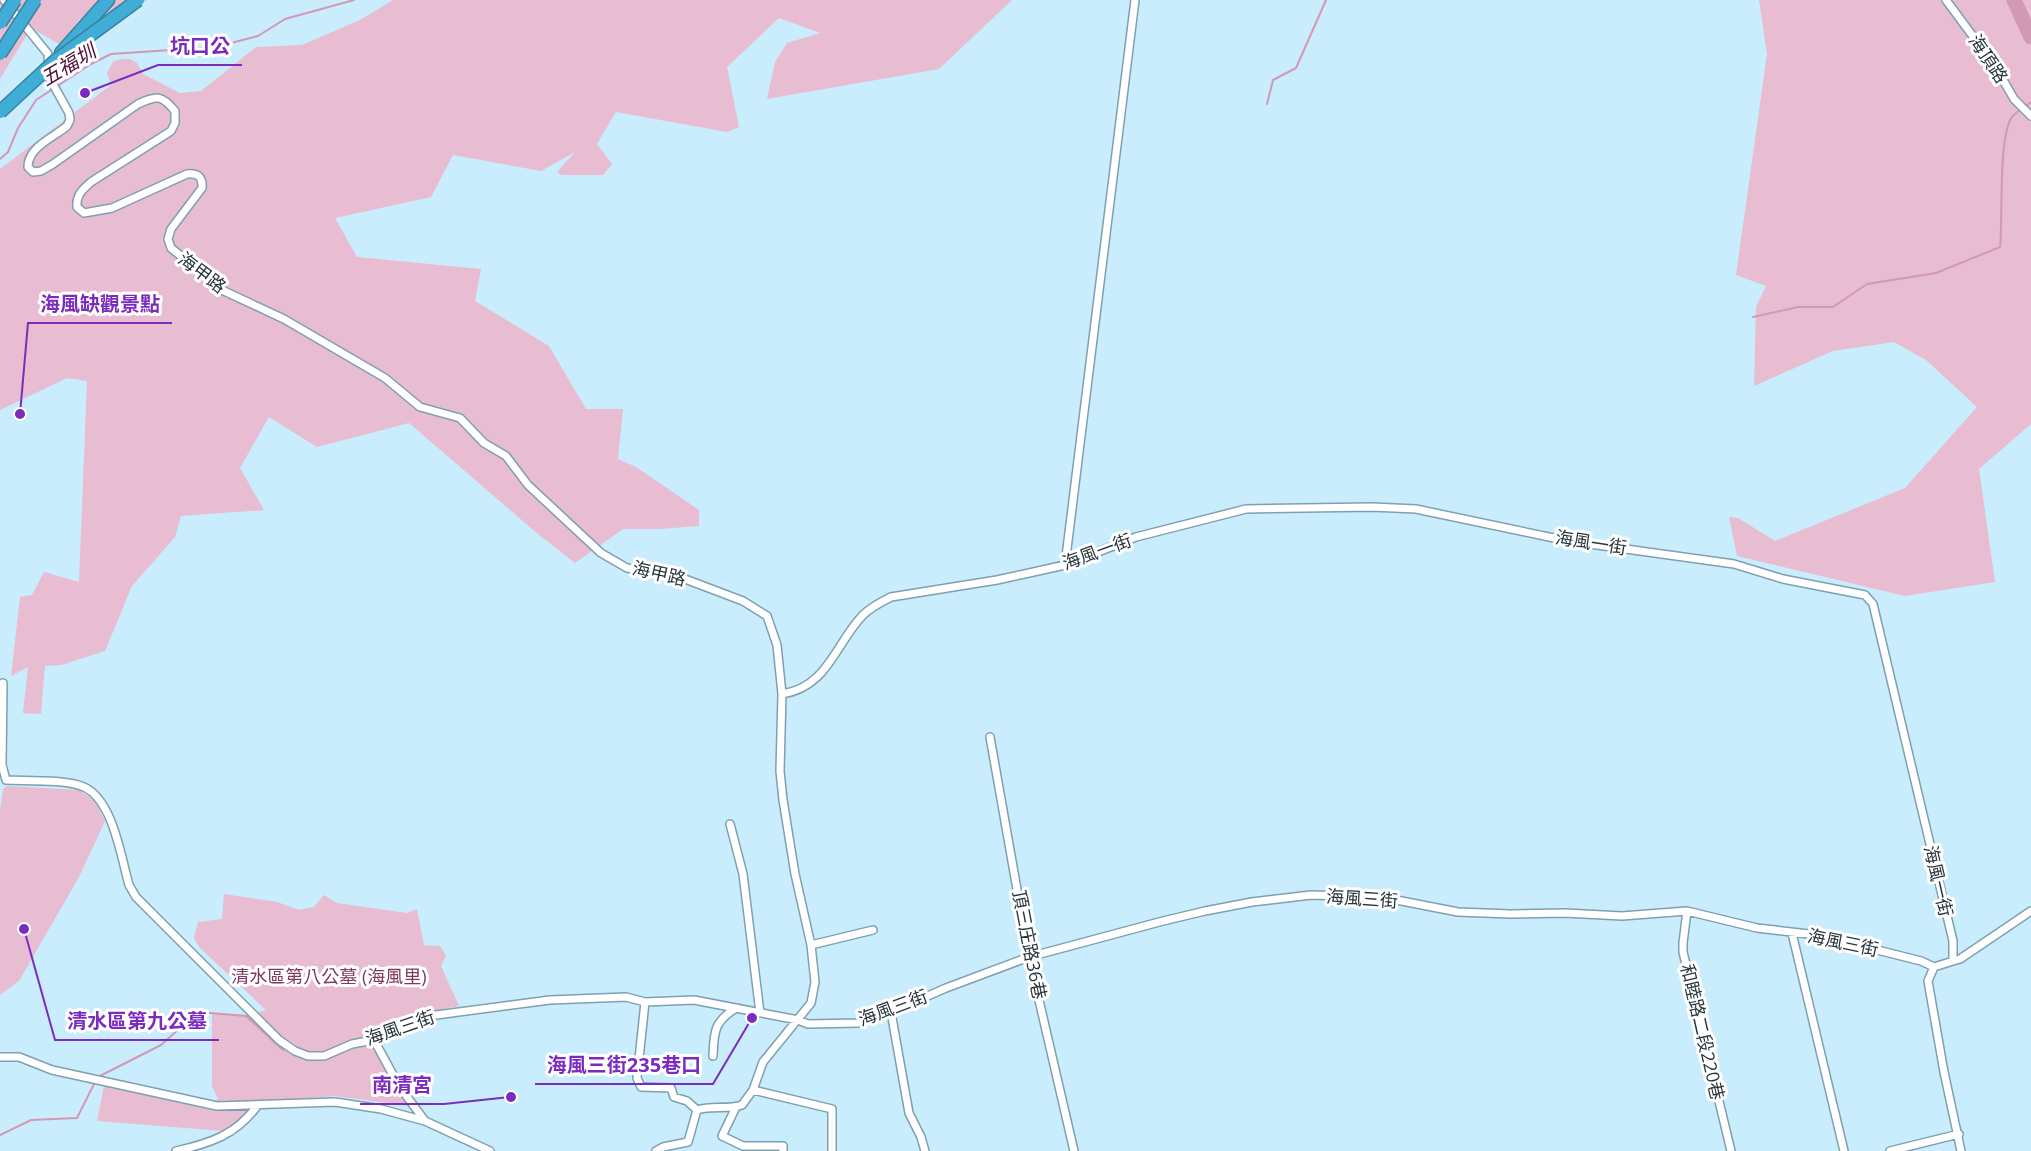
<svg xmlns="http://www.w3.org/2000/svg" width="2031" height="1151" viewBox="0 0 2031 1151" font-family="'Open Sans','Noto Sans TC',sans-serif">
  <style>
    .green { fill: #e8bcd1 }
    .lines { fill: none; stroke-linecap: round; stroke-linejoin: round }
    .stream { stroke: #d398b6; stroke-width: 2 }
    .river { stroke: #d398b6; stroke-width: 15 }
    .minor-casing { stroke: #7ea0af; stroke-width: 10 }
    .motorway-casing { stroke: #37839f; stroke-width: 15 }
    .minor { stroke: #fff; stroke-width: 7 }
    .motorway { stroke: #3fadd5; stroke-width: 12 }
    .motorway-bridge-casing { stroke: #37839f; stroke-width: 15; stroke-linecap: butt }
    .motorway-bridge { stroke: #3fadd5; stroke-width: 12 }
    .labels { text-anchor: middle; stroke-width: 6; stroke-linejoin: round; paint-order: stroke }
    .street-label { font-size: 18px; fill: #28363c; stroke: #fff }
    .park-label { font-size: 18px; fill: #7f3861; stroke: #fff }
    .water-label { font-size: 20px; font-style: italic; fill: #530e3a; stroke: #fff }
    .leader { fill: none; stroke: #7b2cbf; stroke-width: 2 }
    .callout-dot { fill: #7b2cbf; stroke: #fff; stroke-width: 2 }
    .callout-label { font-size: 20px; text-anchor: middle; font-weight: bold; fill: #7b2cbf; stroke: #fff; stroke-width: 6; stroke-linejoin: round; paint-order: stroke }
  </style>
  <rect width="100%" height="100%" fill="#c9edfd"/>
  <path class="green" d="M0,0H147L92,40L80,19L61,45L31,28L0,79Z
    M393,0H1012L939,69L767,99L775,62L787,43L820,33L779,18L727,67L739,127L727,132L616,112L597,144L612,164L603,175H561L557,172L575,152L541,171L453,155L431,197L335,218L357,257L481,269L475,301L549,346L586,409H623L618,459L636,467L699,510V526L660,529H623L575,563L538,534L409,423L317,447L269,417L240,468L264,510L181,516L175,537L132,586L105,651L61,665L45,666L41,714L23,713L28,667L11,676L20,597L32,595L44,572L79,582L87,381L67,378L0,410V169L111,85L107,73L113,62L121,59H130L137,63L143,74L180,93L201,91L256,47L302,45L360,20Z
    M1759,0H2031V424L1979,469L1995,582L1905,596L1737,556L1729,517L1738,518L1775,541L1905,488L1977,407L1926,360L1894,342L1833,351L1754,386L1756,307L1766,286L1736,275L1767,54Z
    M7,786L79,790L95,801L105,821L79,877L19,981L0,995V810L3,789Z
    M224,894L277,902L299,910L314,907L324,895L337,903L407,913L417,909L424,945L440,946L446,956L441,966L459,1006L428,1012L375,1031L379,1043L418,1107L335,1096L271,1101L248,1121L224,1131L97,1121L104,1086L141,1092L204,1106L218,1099L212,1086V1013L250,1015L266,1010L200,948L194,938L198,922L222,919Z"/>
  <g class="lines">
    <path class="stream" d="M1267,104L1273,80L1296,68L1326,0
      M0,159L8,152L18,128L36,100L91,64L111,54L216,47L258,36L285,19L354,0
      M1753,317L1798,307H1833L1867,284L1936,273L2000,247C2003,220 1998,136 2012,117C2017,111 2025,107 2031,102
      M98,1077L161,1045L198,1012L246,1016L283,1050
      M0,1135L31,1120L77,1118L95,1082"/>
    <path class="river" d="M2014,0L2031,37"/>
    <g class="minor-casing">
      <path id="minor" d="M4,0L48,54L49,77L69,113L70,120L67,126C53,138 28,147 28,167L33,172L41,171L53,164L138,104C157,95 162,95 175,111V123L171,131L91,182C82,190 76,195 77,207L84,213L112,208L187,174C198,173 203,177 202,188L171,229L168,239L171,248L224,291L284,319L385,378L420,407L460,418L484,443L506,456L528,485L601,553L627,568L677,576L743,601L767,616L777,645L782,694L780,771L783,800L795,874L811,945L815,982L811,1003L763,1062L753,1090L742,1105C727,1110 712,1105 697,1110L688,1142L663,1147L656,1151
        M1946,0L1995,66L2014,99L2031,116
        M1065,565L1135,0
        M3,683L2,765L6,780C26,781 66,779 84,787C113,800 121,857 129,885L136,897L279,1040L295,1051L308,1056H324L352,1044L374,1040L386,1031L421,1017L550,1000L626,997L645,1002L694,1000L798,1020L808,1024L858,1023L891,1012L946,988L1029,957L1163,921L1205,911L1252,902L1311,895L1381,897L1458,912L1510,914L1565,913L1622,916L1687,911L1757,928L1818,935L1921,961L1934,967
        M782,694C828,687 835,644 863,615C871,607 881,602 891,597L997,580L1065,565L1136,537L1246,509L1372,507L1416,509L1568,541L1734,564L1783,579L1865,595L1873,604L1953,941V961L1934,967L1928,981L1944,1072L1961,1151
        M990,737L1029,957L1074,1151
        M730,824L743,874L760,1013
        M1687,911L1683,943V952L1731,1151
        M1792,933L1844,1151
        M811,945L873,930
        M1953,961L1960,959L2031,911
        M645,1002L637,1078L641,1087L671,1088L674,1097L687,1101L697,1110
        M891,1012L909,1113L921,1137L925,1151
        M374,1040L399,1086L425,1121L490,1151
        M713,1056C714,1031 714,1022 736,1008
        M0,1057H19L52,1070L217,1106L335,1102L381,1109L425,1121
        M753,1090L832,1109V1151
        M736,1107L722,1136L743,1146H783V1151
        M176,1151C211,1143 236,1135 258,1105
        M1890,1151L1959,1134"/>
    </g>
    <g class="motorway-casing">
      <path id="motorway" d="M61,53L108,0"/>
    </g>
    <use href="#minor" class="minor"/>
    <use href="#motorway" class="motorway"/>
    <g class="motorway-bridge-casing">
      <path id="motorway-bridge" d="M0,23L15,0
        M0,54L35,0
        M0,112L55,61L138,0"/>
    </g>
    <use href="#motorway-bridge" class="motorway-bridge"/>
  </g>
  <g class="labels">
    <g class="street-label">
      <text transform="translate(1988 59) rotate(56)" y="6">海頂路</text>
      <text transform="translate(202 273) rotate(37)" y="6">海甲路</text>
      <text transform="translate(1591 543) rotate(9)" y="6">海風一街</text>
      <text transform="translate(1097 552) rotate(-20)" y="6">海風一街</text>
      <text transform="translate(659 574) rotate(13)" y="6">海甲路</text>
      <text transform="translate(1938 881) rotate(77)" y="6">海風一街</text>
      <text transform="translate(1362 899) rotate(4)" y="6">海風三街</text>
      <text transform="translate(1843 943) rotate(12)" y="6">海風三街</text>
      <text transform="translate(1029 945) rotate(79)" y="6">頂三庄路36巷</text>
      <text transform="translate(893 1008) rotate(-20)" y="6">海風三街</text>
      <text transform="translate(400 1028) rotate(-19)" y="6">海風三街</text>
      <text transform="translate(1702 1032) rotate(77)" y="6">和睦路二段220巷</text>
    </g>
    <g class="park-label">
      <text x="329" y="983">清水區第八公墓 (海風里)</text>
    </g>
    <g class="water-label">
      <text transform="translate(68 65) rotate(-31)" y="7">五福圳</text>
    </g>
  </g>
  <path class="leader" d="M85 93L158 65H242M20 414L28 323H172M24 929L55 1040H219M752 1018L713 1084H535M511 1097L444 1104H360"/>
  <g class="callout-dot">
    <circle cx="85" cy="93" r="6"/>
    <circle cx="20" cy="414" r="6"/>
    <circle cx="24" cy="929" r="6"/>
    <circle cx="752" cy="1018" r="6"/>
    <circle cx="511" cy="1097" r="6"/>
  </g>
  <g class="callout-label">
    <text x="200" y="53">坑口公</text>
    <text x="100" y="311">海風缺觀景點</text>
    <text x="137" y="1028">清水區第九公墓</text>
    <text x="624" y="1072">海風三街235巷口</text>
    <text x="402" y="1092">南清宮</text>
  </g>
</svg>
